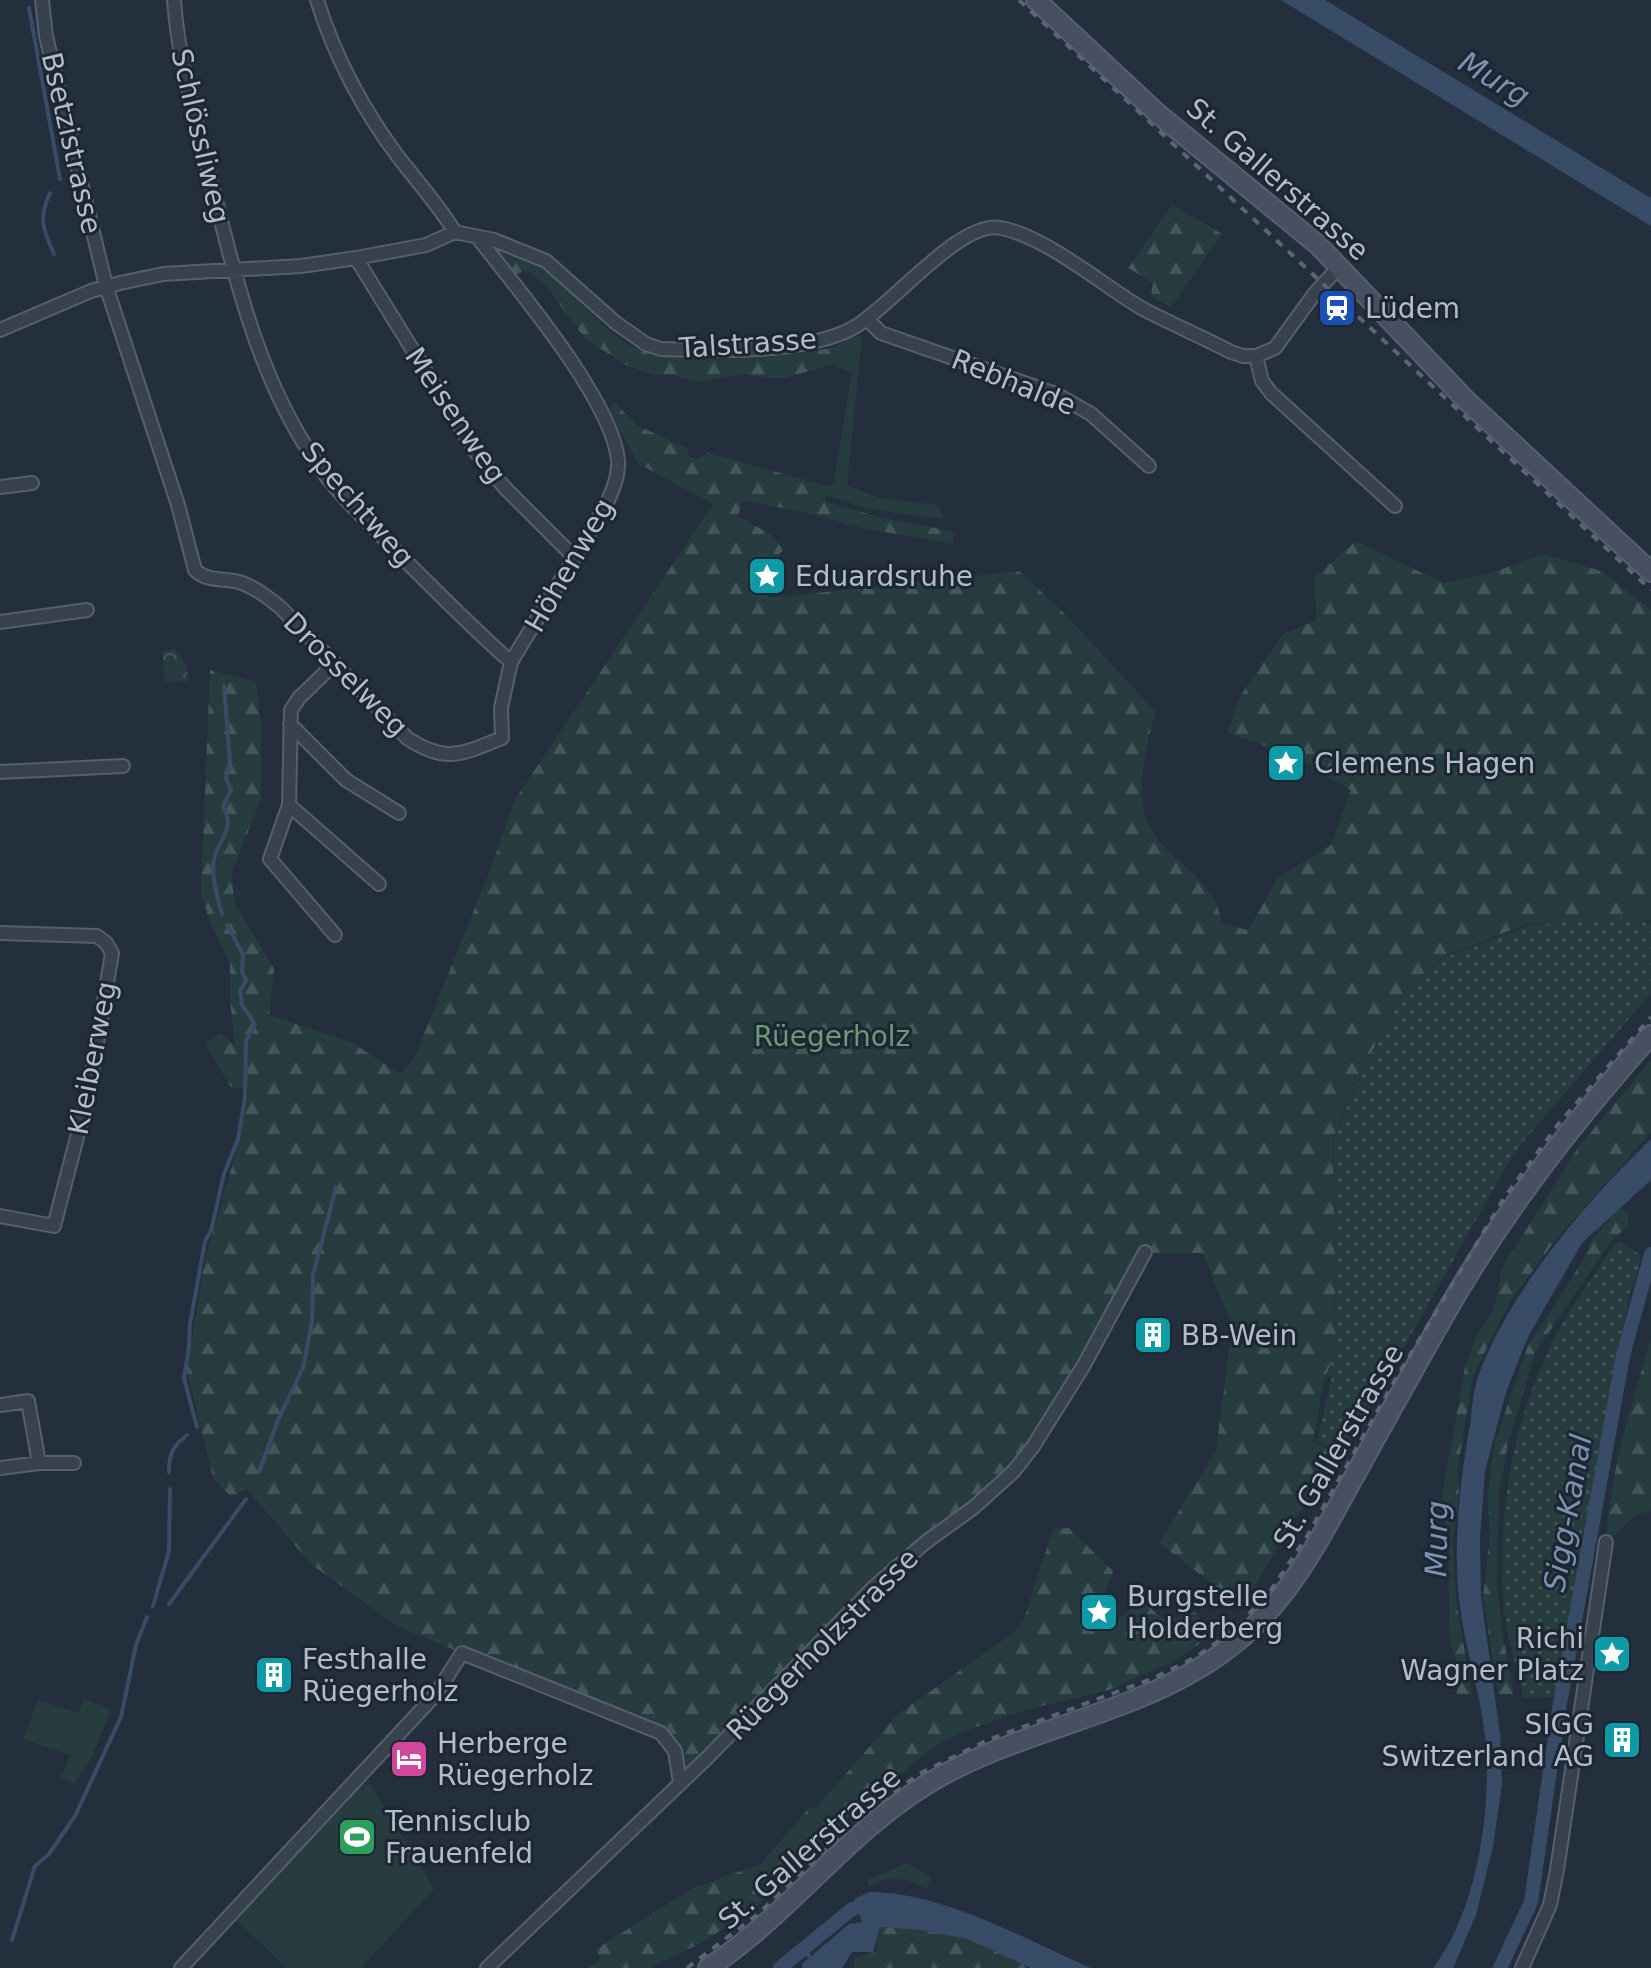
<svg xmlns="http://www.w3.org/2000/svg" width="1651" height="1968" viewBox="0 0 1651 1968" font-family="'DejaVu Sans',sans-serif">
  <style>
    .grass { fill: #263c3f }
    .forest { fill: url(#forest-firs) }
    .park { fill: url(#park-crowns) }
    .garden { fill: url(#garden-dots) }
    .water { fill: #394c67 }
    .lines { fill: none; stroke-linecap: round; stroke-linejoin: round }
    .stream { stroke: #394c67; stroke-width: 4 }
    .canal { stroke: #394c67; stroke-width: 14 }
    .minor-casing { stroke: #565f6c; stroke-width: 16 }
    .secondary-casing { stroke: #565f6c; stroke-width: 22 }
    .minor { stroke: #38414e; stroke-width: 12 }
    .secondary { stroke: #465061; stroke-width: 18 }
    .rail { stroke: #5a6575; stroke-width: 4; stroke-dasharray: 8 8; stroke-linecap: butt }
    .labels { text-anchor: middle; stroke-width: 6; stroke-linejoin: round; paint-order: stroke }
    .street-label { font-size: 28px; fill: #b4bcc9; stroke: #1d2633 }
    .poi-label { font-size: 28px; fill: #b4bcc9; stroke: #1d2633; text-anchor: start }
    .park-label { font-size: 28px; fill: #6b9a76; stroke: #1d2633 }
    .water-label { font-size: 30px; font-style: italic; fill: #7c92b1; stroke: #1d2633 }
  </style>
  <defs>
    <pattern id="forest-firs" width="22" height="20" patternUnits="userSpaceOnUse" patternTransform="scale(2)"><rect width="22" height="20" fill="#263c3f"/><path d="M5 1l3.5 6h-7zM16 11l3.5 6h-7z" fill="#435659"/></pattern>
    <pattern id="park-crowns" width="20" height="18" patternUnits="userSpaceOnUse" patternTransform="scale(2)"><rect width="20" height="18" fill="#263c3f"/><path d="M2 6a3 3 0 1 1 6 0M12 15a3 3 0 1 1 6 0" fill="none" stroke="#435659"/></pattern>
    <pattern id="garden-dots" width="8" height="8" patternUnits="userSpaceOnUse" patternTransform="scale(2)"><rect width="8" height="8" fill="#263c3f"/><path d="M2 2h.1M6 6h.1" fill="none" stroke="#435659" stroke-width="1.8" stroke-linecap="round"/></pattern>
  </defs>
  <rect width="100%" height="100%" fill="#242f3e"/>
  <path class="grass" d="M862,336L847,485L879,498L938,505L943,519L868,509L826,495L828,486L834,483L852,373L833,365L841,356L834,347L850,337Z
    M84,1699L111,1709L92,1757L74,1784L61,1778L70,1755L23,1739L38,1700L78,1713Z
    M362,1784L371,1785L434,1889L361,1968H287L235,1919Z
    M907,1863L931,1877L927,1889C907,1878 889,1874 869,1887L867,1880Z"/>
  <path class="forest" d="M1172,205L1222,234L1171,307L1151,296L1153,283L1128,268Z
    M489,246L532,262L543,269C573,291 595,323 626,343C666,370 787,358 834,347L841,356L833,364L785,378H766L743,374L704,381L688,380L673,375H655L628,366L585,339L547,287L531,273L524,271L512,276Z
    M614,402L638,426L687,448L689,456L698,459L708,453L827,486L826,502L883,518L955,532L953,544L867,529L808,513L742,500L738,516L772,535L783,550L762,575L759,589L771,598L1019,571L1060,609L1155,711C1148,743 1135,782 1145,815C1160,862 1212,869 1222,923L1248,930L1278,878L1331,845L1351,790L1289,754L1228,733L1239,698L1283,634L1317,620L1314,578L1356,541L1443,583L1492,573L1543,554L1601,571L1651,610V920L1526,924L1443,957L1404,990L1358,1079L1333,1138L1336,1350L1324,1380L1313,1441L1339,1456L1291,1524L1245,1602L1219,1601L1209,1581L1159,1543L1216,1451L1232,1326L1203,1253H1145L1032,1448L926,1542L680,1783L667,1739L397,1626L311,1564L247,1489L231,1497L213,1477L187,1371L204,1264L240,1138L249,1089L231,1087L205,1044L220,1033L235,1046L230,1000V963L211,924L201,894L210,670L256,682L261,726V798L231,875L235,904L274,969L269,1015L353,1043L400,1074L414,1059L491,868L514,801L713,504L639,464L608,410Z
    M1651,1060V1132L1558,1237L1511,1300L1473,1376L1457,1473L1459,1493L1453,1543L1456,1599L1472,1695L1457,1694L1458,1665L1450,1643L1448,1546L1442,1497L1465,1367L1476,1337L1494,1308L1502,1268L1577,1149Z
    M1619,1208L1629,1212L1628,1226L1610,1242L1535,1353L1508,1443L1499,1493L1497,1582L1502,1632L1514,1694H1498L1483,1597L1490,1536L1488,1497L1494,1445L1527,1348L1585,1257L1591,1241Z
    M1651,1339V1511L1638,1514L1606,1542C1610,1472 1631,1406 1651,1339Z
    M1069,1528L1113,1571L1103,1599L1096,1611L1102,1629L1142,1602C1150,1605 1151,1609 1157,1614C1169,1623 1183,1616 1195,1612L1213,1635L1172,1662L1109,1690L1022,1711L962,1732L936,1745L809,1850L757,1907L701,1943L649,1968H587L601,1960L596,1949L693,1888L761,1864L809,1808L817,1807L898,1714L1016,1631L1024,1619L1053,1529Z
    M879,1927L921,1930L967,1939L1031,1968H854V1958L876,1952Z"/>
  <path class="park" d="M175,649L186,665L189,681L165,682L162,652Z"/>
  <path class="garden" d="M1631,916L1651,924V993L1515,1151L1342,1456L1317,1441L1332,1377L1327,1374L1336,1351L1334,1138L1359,1079L1405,990L1443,958L1527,926Z
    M1619,1241L1642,1256L1629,1298L1555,1697L1523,1698C1517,1665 1505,1630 1503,1597C1498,1508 1514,1417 1555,1337C1572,1305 1594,1275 1614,1245Z"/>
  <path class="water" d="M1281,0H1325L1651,198V226Z
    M1651,1139V1180L1582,1243L1529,1335L1507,1389L1485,1471L1480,1539L1481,1597L1500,1734L1502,1785L1493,1846L1476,1915L1453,1968H1433C1477,1912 1493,1806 1485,1736C1480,1690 1464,1646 1459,1599C1453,1541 1460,1482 1470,1425C1472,1409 1473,1392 1478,1377C1508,1292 1587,1201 1651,1139Z
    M869,1892C943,1892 1024,1939 1091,1968H1031L967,1939L921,1930L880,1927L873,1952H852L842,1968H802V1964L849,1924L862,1922L854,1899Z"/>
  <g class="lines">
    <path class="stream" d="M29,8L60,179
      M50,193C38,218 43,229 54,254
      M222,914C218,899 213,883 213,868C213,842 238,831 223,807L231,790L226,778L230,762L224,686
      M197,1427L184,1378L189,1346L190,1324L205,1241L211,1231L224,1174L238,1139L245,1097L246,1041L255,1024L242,1005L240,991L246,980L242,972L243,954L227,925
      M169,1472C169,1453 173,1446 187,1435
      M259,1472L278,1420L303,1368L312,1322L313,1275L336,1187
      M169,1604L246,1499
      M153,1606L169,1551L170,1489
      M12,1940L35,1866L49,1854L75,1816L121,1717L136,1645L147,1617
      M804,1948L817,1968"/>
    <path class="canal" d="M780,1968L852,1909L875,1903
      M1500,1968L1531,1902L1559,1709L1623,1356L1651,1254"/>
    <g class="minor-casing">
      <path id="minor" d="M42,0L46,36L106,286L178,505L195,570C207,582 224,578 239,582C255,587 267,597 280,607L407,738C446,764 462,754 502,738L501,708L511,662L605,507C612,492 619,477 618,460C612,400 517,288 478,238
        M174,0C178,59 195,116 209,173C234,272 257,377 316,462C337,494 367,520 393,548C432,587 470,626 511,662
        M317,0C335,57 363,110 399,158C418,182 438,205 455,232
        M356,258L475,451L505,488L574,557
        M867,319L881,333L1056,394L1091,414L1149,466
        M0,330L91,291L120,283L163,274L301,266L356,258L426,245L455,232L494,240L546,261L616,323L646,344L661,349C715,351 805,354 853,328C890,308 960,219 1001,228C1047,237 1102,285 1143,309C1172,324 1202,337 1231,352L1243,356H1256L1275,348L1315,293L1340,266
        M1256,356L1262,381L1271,393L1395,506
        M0,487L32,483
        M0,622L87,610
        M335,663L299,698L291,710L289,805L270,859L335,935
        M290,724L346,780L399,813
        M0,772L123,766
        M289,805L379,884
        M0,933L97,936L106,943L112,953L89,1091L54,1226L0,1216
        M0,1405L28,1401L39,1463
        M0,1468L39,1463H74
        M181,1968L436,1694L462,1653L661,1733L675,1751L680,1783
        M487,1968L708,1757L874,1587L926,1542L973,1508L1013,1472L1032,1448L1084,1365L1145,1252
        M1522,1968L1550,1905L1557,1870L1606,1542"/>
    </g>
    <g class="secondary-casing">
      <path id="secondary" d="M1036,0L1157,113L1318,245L1467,401L1651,572
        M708,1968C789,1915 846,1833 929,1783C1035,1719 1177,1712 1264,1616C1300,1578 1325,1530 1350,1484C1381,1428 1412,1372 1444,1316C1502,1213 1573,1123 1651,1035"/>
    </g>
    <use href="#minor" class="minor"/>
    <use href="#secondary" class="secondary"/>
    <path class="rail" d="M1019,0L1651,590
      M687,1968L757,1915L859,1818L919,1774L988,1740L1154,1678L1196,1657L1233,1631L1269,1593L1306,1538L1391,1387L1504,1198L1560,1122L1651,1017"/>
  </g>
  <defs>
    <g id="station-square" transform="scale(2)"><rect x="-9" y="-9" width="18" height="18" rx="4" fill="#1a4fb4" stroke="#1d2633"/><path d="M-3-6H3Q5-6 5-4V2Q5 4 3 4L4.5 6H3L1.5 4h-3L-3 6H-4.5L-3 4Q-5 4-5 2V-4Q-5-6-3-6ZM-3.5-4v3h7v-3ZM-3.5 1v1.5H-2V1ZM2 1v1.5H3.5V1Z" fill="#fff"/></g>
    <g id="sight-square" transform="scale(2)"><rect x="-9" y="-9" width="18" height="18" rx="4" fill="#0f9aa8" stroke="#1d2633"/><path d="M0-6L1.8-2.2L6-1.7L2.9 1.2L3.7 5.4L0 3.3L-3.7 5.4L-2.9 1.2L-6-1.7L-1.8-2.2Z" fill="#fff"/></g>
    <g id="building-square" transform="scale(2)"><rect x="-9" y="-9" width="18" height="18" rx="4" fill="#0f9aa8" stroke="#1d2633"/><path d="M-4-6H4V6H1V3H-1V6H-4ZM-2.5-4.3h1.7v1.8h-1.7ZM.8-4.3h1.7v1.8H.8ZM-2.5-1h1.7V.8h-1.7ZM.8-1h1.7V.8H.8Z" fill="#fff"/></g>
    <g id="hotel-square" transform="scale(2)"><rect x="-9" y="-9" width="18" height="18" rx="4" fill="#d1479c" stroke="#1d2633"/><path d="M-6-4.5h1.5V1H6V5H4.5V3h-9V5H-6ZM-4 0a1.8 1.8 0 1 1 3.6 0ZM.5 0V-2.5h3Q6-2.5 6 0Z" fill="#fff"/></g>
    <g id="stadium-square" transform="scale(2)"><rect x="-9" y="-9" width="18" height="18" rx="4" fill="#2e9e5b" stroke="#1d2633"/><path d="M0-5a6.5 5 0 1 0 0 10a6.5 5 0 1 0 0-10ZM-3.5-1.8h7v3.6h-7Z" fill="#fff"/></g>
  </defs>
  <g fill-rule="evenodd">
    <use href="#station-square" x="1337" y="308"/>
    <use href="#sight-square" x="767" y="576"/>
    <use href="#sight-square" x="1286" y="763"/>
    <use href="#building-square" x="1153" y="1335"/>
    <use href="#sight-square" x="1099" y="1612"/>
    <use href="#sight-square" x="1612" y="1654"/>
    <use href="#building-square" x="274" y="1675"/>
    <use href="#building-square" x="1622" y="1740"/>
    <use href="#hotel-square" x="409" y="1759"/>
    <use href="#stadium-square" x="357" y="1837"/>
  </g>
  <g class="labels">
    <g class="street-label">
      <text transform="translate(201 136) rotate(77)" y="10">Schlössliweg</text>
      <text transform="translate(72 143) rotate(77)" y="10">Bsetzistrasse</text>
      <text transform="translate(1278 179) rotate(41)" y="10">St. Gallerstrasse</text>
      <text transform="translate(748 343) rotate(-4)" y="10">Talstrasse</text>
      <text transform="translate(1014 382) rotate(22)" y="10">Rebhalde</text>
      <text transform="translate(456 415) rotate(56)" y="10">Meisenweg</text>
      <text transform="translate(358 504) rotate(49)" y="10">Spechtweg</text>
      <text transform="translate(569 565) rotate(-60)" y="10">Höhenweg</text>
      <text transform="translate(346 674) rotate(45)" y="10">Drosselweg</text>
      <text transform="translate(92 1058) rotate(-79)" y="10">Kleiberweg</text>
      <text transform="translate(1338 1446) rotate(-60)" y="10">St. Gallerstrasse</text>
      <text transform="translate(822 1644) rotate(-45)" y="10">Rüegerholzstrasse</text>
      <text transform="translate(809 1848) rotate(-41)" y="10">St. Gallerstrasse</text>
    </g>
    <g class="poi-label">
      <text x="1365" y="318">Lüdem</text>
      <text x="795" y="586">Eduardsruhe</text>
      <text x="1314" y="773">Clemens Hagen</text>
      <text x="1181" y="1345">BB-Wein</text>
      <text x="1127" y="1606">Burgstelle<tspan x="1127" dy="32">Holderberg</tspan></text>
      <text x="1584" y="1648" text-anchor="end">Richi<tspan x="1584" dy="32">Wagner Platz</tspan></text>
      <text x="302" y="1669">Festhalle<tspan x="302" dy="32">Rüegerholz</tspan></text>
      <text x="1594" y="1734" text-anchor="end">SIGG<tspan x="1594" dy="32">Switzerland AG</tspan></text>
      <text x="437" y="1753">Herberge<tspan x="437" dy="32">Rüegerholz</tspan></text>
      <text x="385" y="1831">Tennisclub<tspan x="385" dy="32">Frauenfeld</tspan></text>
    </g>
    <g class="park-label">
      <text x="832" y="1046">Rüegerholz</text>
    </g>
    <g class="water-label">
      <text transform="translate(1494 79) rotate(31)" y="10">Murg</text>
      <text transform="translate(1568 1513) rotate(-80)" y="10">Sigg-Kanal</text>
      <text transform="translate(1437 1539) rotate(-89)" y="10">Murg</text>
    </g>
  </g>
</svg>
